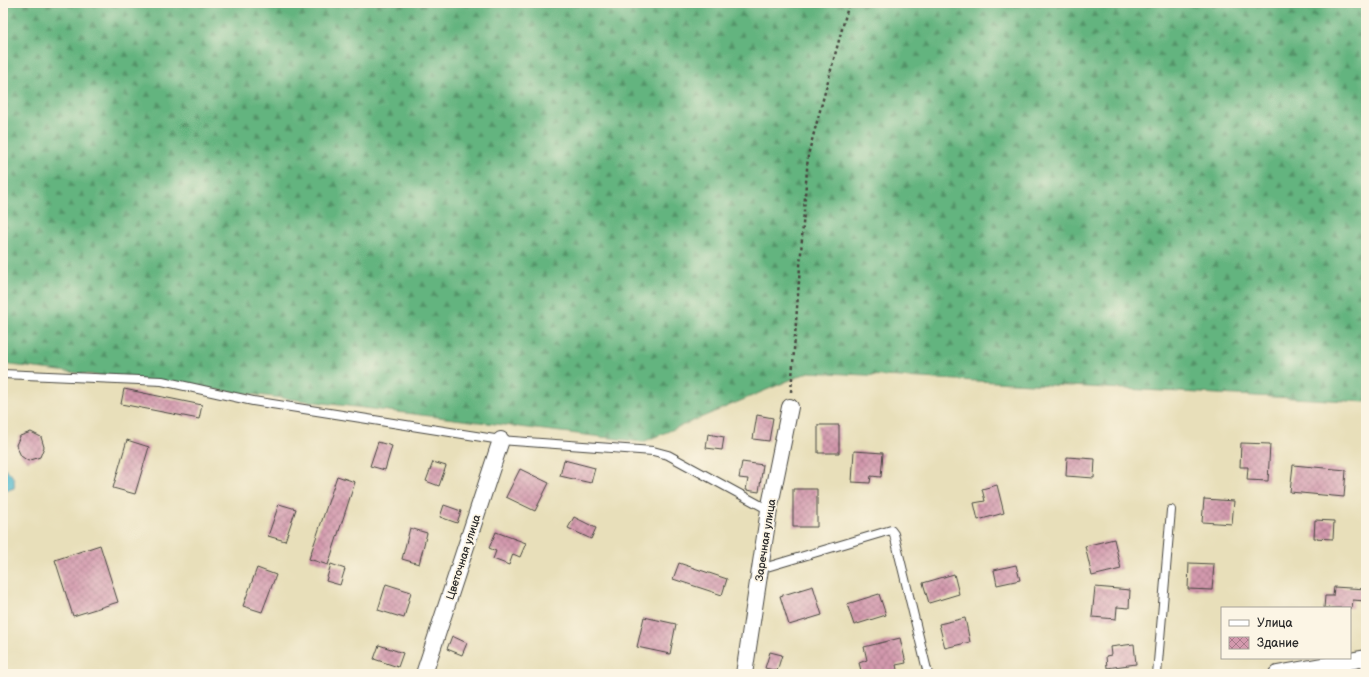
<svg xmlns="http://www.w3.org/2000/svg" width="1369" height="677" viewBox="0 0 1369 677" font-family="'Balsamiq Sans',sans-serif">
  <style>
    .forest { fill: url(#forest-firs); stroke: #487055 }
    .water { fill: #4eb7cc; stroke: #3c717c }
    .building { fill: url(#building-cross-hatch) }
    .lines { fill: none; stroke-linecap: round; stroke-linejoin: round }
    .service-casing { stroke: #474640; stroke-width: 10 }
    .minor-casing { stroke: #474640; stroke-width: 18 }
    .path { stroke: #474640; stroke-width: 2.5; stroke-dasharray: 3 3; stroke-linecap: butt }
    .service { stroke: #fff; stroke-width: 8 }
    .minor { stroke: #fff; stroke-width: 16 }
    .labels { text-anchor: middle; stroke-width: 3.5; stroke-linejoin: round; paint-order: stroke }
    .street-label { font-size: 11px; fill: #2b2b2b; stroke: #fcf5e5 }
  </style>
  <defs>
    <pattern id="forest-firs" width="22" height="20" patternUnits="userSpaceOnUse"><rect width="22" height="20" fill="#64b47f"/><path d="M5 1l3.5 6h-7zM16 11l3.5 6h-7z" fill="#539368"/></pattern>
    <pattern id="building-cross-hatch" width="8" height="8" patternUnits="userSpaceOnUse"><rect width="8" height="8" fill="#d399ad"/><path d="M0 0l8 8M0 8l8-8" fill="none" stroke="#ab7d8d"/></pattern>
  </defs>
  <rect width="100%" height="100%" fill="#fcf5e5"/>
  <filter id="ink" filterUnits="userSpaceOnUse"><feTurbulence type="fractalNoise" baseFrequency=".025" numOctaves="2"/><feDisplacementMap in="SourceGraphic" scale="8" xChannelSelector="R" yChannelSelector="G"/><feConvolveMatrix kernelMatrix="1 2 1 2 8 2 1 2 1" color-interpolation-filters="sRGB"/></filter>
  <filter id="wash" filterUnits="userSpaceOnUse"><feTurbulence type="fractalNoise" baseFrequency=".012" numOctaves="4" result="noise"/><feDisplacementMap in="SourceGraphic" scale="16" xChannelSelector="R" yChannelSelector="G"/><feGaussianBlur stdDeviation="0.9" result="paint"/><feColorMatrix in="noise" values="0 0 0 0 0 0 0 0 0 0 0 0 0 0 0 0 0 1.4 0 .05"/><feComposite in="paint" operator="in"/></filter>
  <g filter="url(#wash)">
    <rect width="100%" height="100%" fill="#e8dfba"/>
    <path class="forest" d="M3,3H1366V402L809,372L643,442L3,364Z"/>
    <path class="water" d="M3,467C11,473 16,478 14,488L3,492Z"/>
    <g id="blocks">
      <path class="building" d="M124,389L202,405L199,419L121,404Z
        M757,415L773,418L769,441L753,439Z
        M818,425H839V453H818Z
        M31,432L41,437L44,447L40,457L28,461L21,456L16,445L20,436Z
        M708,434L724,437L722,450L706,448Z
        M127,440L149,447L135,494L113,488Z
        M378,442L392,446L385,470L370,466Z
        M1241,443L1270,444L1268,481L1247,480L1248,467H1240Z
        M854,451L883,453L881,477L871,476L870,483L852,482Z
        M1067,457L1095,459L1094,478L1066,476Z
        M564,460L595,468L591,483L560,476Z
        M433,462L446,466L439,486L426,481Z
        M742,462L763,465L759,492L746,490L748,479L739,478Z
        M1293,465L1346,470L1344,497L1290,492Z
        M520,469L549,483L535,511L506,497Z
        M337,476L355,482L328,565L309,559Z
        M997,485L1004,513L978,520L974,503L985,501L982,489Z
        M793,489H817V527H793Z
        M1204,499L1234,501L1232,524L1202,522Z
        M279,504L296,509L285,541L268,536Z
        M444,505L461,511L457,523L440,517Z
        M574,517L596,528L591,539L568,528Z
        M1315,520L1334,521L1333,539L1314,538Z
        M410,528L427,533L419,564L402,559Z
        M496,532L526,543L520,557L513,554L509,565L493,559L496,551L489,548Z
        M1114,539L1121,569L1092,576L1085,546Z
        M100,545L118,602L73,616L55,560Z
        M679,563L727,579L722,595L673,579Z
        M1189,563L1214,564L1212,590L1188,589Z
        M331,564L345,569L340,585L326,581Z
        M1016,565L1020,580L997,585L994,570Z
        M257,568L276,575L262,612L243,606Z
        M954,574L959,594L929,603L923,583Z
        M386,584L411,592L404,618L378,610Z
        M813,586L822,615L789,625L780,596Z
        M1095,587L1130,590L1129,608L1117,607L1116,619L1092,617Z
        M1334,587L1366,589L1365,601L1353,600L1352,608H1324L1325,596H1333Z
        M879,594L886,615L854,625L847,604Z
        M644,617L676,624L670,654L637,647Z
        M965,618L970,642L945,648L939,624Z
        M452,636L467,643L462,655L447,649Z
        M900,638L906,663L896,665L898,674H862L859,663L867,660L864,647Z
        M1134,644L1136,664L1107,668L1106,656L1111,655L1110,647Z
        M379,645L403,653L398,667L374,659Z
        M770,652L782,655L777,671L765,668Z"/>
    </g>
  </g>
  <g filter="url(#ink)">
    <use href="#blocks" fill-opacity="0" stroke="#474640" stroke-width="1"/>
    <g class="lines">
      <g class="service-casing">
        <path id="service" d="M3,374L162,381L253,401L501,440L653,451L668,455L769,510
          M760,569L891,530L894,534L928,674
          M1157,674L1171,510"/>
      </g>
      <g class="minor-casing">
        <path id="minor" d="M424,674L501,440
          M744,674L769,510L790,407
          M1277,674L1366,658"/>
      </g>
      <path class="path" d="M791,392L808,155L849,3"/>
      <use href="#service" class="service"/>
      <use href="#minor" class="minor"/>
    </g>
  </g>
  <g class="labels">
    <g class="street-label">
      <text transform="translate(765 540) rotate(-81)" y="4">Заречная улица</text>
      <text transform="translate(463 557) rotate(-72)" y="4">Цветочная улица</text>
    </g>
  </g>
  <rect width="1369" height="677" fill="none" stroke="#fcf5e5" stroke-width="16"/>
  <rect x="1221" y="607" width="130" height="52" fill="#fcf5e5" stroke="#a8a49b"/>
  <rect x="1229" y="620" width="20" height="6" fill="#ffffff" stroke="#a8a49b"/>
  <text x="1257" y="627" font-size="12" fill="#2b2b2b">Улица</text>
  <rect x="1229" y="637" width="20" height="12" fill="url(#building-cross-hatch)" stroke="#a8a49b"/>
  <text x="1257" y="647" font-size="12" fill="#2b2b2b">Здание</text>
</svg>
